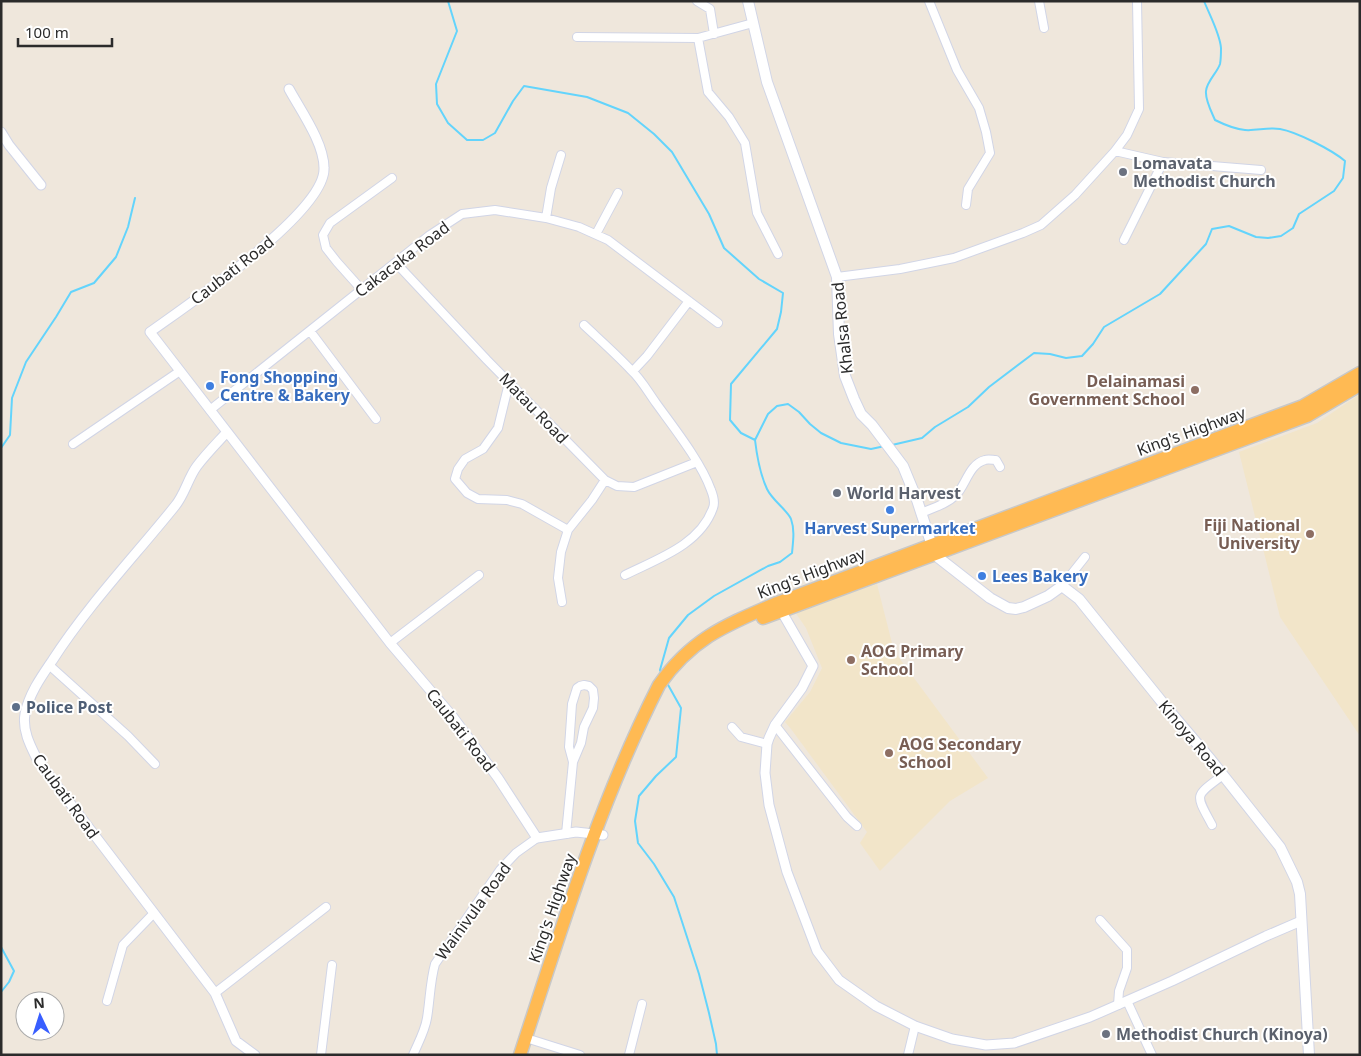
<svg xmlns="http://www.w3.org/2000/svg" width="1361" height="1056" viewBox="0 0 1361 1056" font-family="'Noto Sans',sans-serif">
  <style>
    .education { fill: #f2e5c9 }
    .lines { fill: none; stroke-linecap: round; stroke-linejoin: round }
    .stream { stroke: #63d4fc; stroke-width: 2 }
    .minor-casing { stroke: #d1d5e6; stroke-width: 10 }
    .tertiary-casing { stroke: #d1d5e6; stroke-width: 11 }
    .secondary-casing { stroke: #d1d5e6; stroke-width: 12 }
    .trunk-casing { stroke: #c8c8c8; stroke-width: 15 }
    .minor { stroke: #fff; stroke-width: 8 }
    .tertiary { stroke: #fff; stroke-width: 9 }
    .secondary { stroke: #fff; stroke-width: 10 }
    .trunk { stroke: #ffba53; stroke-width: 12 }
    .worship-dot { fill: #6b7280; stroke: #fff; stroke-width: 2 }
    .shop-dot { fill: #3f7fe0; stroke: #fff; stroke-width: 2 }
    .education-dot { fill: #8d6e63; stroke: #fff; stroke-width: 2 }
    .service-dot { fill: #5c6f8a; stroke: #fff; stroke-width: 2 }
    .labels { text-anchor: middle; stroke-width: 4; stroke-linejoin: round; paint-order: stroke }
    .worship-label { font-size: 16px; font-weight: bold; fill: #5b616d; stroke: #fff; text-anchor: start }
    .street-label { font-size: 16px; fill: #2b2b2b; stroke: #fff }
    .shop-label { font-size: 16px; font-weight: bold; fill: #366cbe; stroke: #fff; text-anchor: start }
    .education-label { font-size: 16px; font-weight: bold; fill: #785e54; stroke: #fff; text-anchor: end }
    .service-label { font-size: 16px; font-weight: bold; fill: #4e5e75; stroke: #fff; text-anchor: start }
  </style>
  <rect width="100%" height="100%" fill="#efe7dc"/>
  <path class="education" d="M1360,394V736L1280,617L1239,452L1317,423Z
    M877,584L894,651L988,778L950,801L880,871L860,843L867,832L791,729L785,722L810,692L822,668L806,628L795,612Z"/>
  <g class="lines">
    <path class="stream" d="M448,1L457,31L436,84L437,104L448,123L467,140H483L495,133L513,101L524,86L587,97L628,113L654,134L672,152L709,214L724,248L759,279L783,293L781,312L777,329L731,384L730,420L741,433L755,440C757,457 760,474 767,489C772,500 788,511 791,519C795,530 793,542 792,553L780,562L768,566L714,596L688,615L669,638L660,670L662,674
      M755,440L768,414L777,406L788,404L799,412L810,424L821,433L841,443L871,449L885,446
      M892,445L922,438L935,427L968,407L989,387L1034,353L1050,354L1066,358L1082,356L1093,344L1104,327L1160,294L1206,244L1212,229L1229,226L1256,237L1268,238L1281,236L1293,228L1299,214L1334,191L1343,178L1345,161C1332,150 1297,132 1280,129C1268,127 1256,131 1245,130C1235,129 1225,125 1215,120C1212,113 1205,100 1206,91C1207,81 1217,73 1220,64C1221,59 1221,53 1221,48C1220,34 1210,16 1204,1
      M1,448L10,435L12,398L26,362L56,317L71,292L94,283L116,257L128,227L135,198
      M667,683L681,708L676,757L656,776L639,796L635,821L638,843L654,864L674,897L699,974L709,1013L716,1044L717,1055
      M1,947L14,971L9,982L1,992"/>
    <g class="minor-casing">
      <path id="minor" d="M697,1L710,9L714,34
        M929,1L957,70L979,108L986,132L990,153L968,189L966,205
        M1039,1L1044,28
        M577,37L698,38L753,23
        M698,38L708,92L729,117L745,143L757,213L778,254
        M1115,151L1163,162L1261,170
        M546,218L551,188L561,155
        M596,234L618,193
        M1124,240L1163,162
        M396,263L487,360L605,480L617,486L634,487L697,462
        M837,277L900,269L954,258L1023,233L1041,225L1075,195L1115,151L1127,135L1139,109L1137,1
        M362,290L337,262L326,248L323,235L330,223L392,178
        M584,325C600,340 616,354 631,370C641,379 648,392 656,403C674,428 701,462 711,490C713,495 715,503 713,508C700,545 657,559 625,575
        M310,331L376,419
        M633,371L647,356L689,301
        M509,383L498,428L483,449L465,459L458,469L455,479L467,493L478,499L507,500L522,504L568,530
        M210,410L430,235L462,214L495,210L546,218L579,227L608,240L718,323
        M73,444L180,371
        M921,513C933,508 947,504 956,495C966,485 969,464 985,460C988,459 993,460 996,460L1000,467
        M1062,586L1085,557
        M562,602L558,578L561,552L568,530L592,500L605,480
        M390,643L479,575
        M49,665L128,736L155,764
        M775,725L847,817L857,826
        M732,727L741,737L767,744
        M1212,825C1195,793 1194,797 1223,775
        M566,834L573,762L569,747L572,704L577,688L580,686L584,685L589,686L593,690L594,698L593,708L584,727L581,743L573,762
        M1100,920L1127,950V968L1119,991L1118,1005
        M215,993L326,907
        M107,1001L123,945L154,913
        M1127,1001L1152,1055
        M526,1038L580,1055
        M321,1055L332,965
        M413,1055C418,1043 425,1031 427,1018C430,1000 430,982 435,964L500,870L516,853L537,838
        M629,1055L642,1004
        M908,1055L915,1026"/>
    </g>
    <g class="tertiary-casing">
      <path id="tertiary" d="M289,89C301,111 324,143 324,168C326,212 186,306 150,332L390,643L453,717L498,778L537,838L576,832L603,835
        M1,132L9,145L41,185
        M227,432C217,443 206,454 197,466C188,478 185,494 175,506C134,557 88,605 52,661C41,677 29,694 25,714C22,731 31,747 38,761L215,993L236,1041L255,1055
        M779,607L813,666L802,688L775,725L769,738L767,744L765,773L769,805L787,872L817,951L839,980L876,1006L915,1026L952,1039L986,1045L1014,1043L1090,1017L1172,981L1266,936L1301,921"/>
    </g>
    <g class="secondary-casing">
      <path id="secondary" d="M748,1L767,82L837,277L839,334L845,376L854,399L861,414L872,425L903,466L917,500L935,555L990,598L1008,608L1016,609L1024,607L1048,596L1062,586L1079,599L1166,707L1211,760L1280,847L1297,882L1300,894L1309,1055"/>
    </g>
    <g class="trunk-casing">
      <path id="trunk" d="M763,618L1307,416L1360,385
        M520,1055C561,930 599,803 659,685C692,638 726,625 777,603L1303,406L1360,373"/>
    </g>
    <use href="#minor" class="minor"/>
    <use href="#tertiary" class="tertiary"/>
    <use href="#secondary" class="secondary"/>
    <use href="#trunk" class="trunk"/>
  </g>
  <g class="worship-dot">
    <circle cx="1123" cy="172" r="5"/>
    <circle cx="837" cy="493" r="5"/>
    <circle cx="1106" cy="1034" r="5"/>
  </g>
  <g class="shop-dot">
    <circle cx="210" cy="386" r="5"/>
    <circle cx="890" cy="510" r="5"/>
    <circle cx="982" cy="576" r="5"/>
  </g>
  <g class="education-dot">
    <circle cx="1195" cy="390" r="5"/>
    <circle cx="1310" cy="534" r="5"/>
    <circle cx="851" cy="660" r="5"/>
    <circle cx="889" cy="753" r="5"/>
  </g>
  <circle class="service-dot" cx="16" cy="707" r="5"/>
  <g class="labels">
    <g class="worship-label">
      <text x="1133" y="169">Lomavata<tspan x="1133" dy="18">Methodist Church</tspan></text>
      <text x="847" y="499">World Harvest</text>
      <text x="1116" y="1040">Methodist Church (Kinoya)</text>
    </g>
    <g class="street-label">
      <text transform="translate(402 259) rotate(-37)" y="6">Cakacaka Road</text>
      <text transform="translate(232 270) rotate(-38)" y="6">Caubati Road</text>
      <text transform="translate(842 328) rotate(-96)" y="6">Khalsa Road</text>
      <text transform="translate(534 408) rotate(46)" y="6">Matau Road</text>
      <text transform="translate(1191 431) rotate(-20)" y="6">King's Highway</text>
      <text transform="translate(811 573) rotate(-21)" y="6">King's Highway</text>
      <text transform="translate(461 730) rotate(52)" y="6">Caubati Road</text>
      <text transform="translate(1192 738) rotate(50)" y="6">Kinoya Road</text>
      <text transform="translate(66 796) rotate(54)" y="6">Caubati Road</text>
      <text transform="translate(552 908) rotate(-71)" y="6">King's Highway</text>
      <text transform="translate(473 911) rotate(-54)" y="6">Wainivula Road</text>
    </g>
    <g class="shop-label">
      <text x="220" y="383">Fong Shopping<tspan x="220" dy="18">Centre &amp; Bakery</tspan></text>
      <text x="890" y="534" text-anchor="middle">Harvest Supermarket</text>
      <text x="992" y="582">Lees Bakery</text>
    </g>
    <g class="education-label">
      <text x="1185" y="387">Delainamasi<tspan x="1185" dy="18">Government School</tspan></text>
      <text x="1300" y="531">Fiji National<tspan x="1300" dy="18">University</tspan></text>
      <text x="861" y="657" text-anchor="start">AOG Primary<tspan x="861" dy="18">School</tspan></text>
      <text x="899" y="750" text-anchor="start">AOG Secondary<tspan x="899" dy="18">School</tspan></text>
    </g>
    <g class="service-label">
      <text x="26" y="713">Police Post</text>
    </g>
  </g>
  <rect width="1361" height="1056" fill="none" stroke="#2b2b2b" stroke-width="5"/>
  <g transform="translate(40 1016) rotate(356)"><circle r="24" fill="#ffffff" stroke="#aaaaaa"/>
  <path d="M0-4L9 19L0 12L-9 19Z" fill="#385eff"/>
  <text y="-8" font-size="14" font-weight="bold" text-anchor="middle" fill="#2b2b2b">N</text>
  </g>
  <path d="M18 38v8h94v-8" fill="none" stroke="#2b2b2b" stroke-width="2.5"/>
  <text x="25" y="38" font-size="15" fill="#2b2b2b" stroke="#ffffff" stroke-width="4" paint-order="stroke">100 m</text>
</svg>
